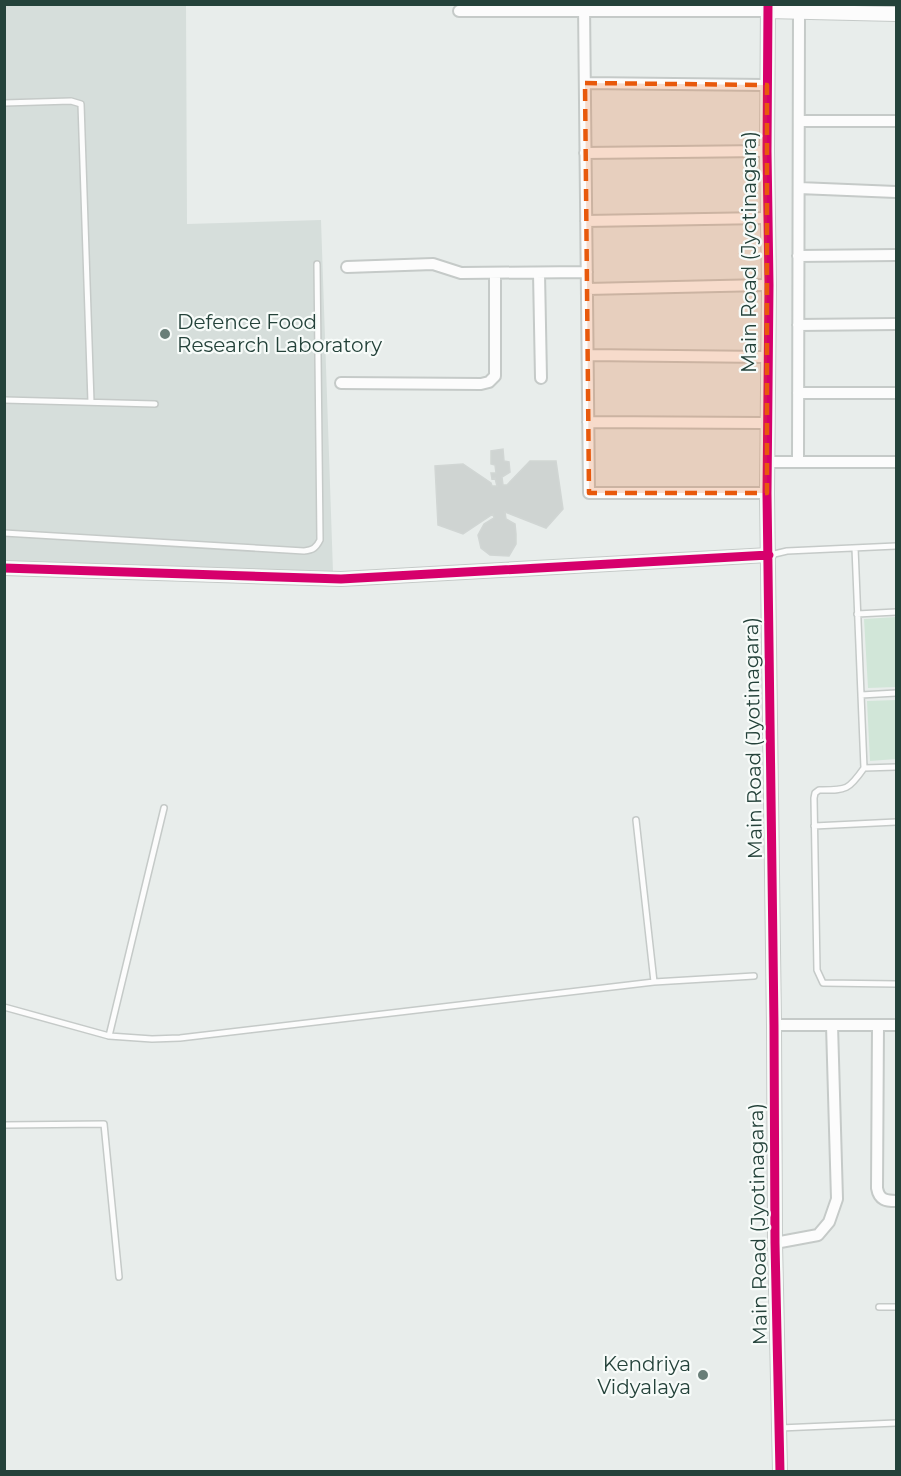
<svg xmlns="http://www.w3.org/2000/svg" width="901" height="1476" viewBox="0 0 901 1476" font-family="Montserrat,sans-serif">
  <style>
    .built { fill: #d6dedb }
    .green { fill: #d1e6d8 }
    .building { fill: #cfd4d2; stroke: #d1d6d4; stroke-width: 1.5 }
    .lines { fill: none; stroke-linecap: round; stroke-linejoin: round }
    .service-casing { stroke: #c5cac8; stroke-width: 8 }
    .minor-casing { stroke: #c5cac8; stroke-width: 14 }
    .tertiary-casing { stroke: #c5cac8; stroke-width: 16 }
    .service { stroke: #fcfcfc; stroke-width: 5 }
    .minor { stroke: #fcfcfc; stroke-width: 10 }
    .tertiary { stroke: #fcfcfc; stroke-width: 14 }
    .cycleway-casing { stroke: #f7fbf9; stroke-width: 13 }
    .cycleway { stroke: #d6006c; stroke-width: 9 }
    .marked { fill: #e8590c; fill-opacity: 0.2; stroke: #e8590c; stroke-width: 4.5; stroke-dasharray: 12 8; stroke-linejoin: round }
    .poi-dot { fill: #697e78; stroke: #f7fbf9; stroke-width: 2 }
    .labels { text-anchor: middle; stroke-width: 4.5; stroke-linejoin: round; paint-order: stroke }
    .street-label { font-size: 20px; fill: #24423a; stroke: #f7fbf9 }
    .poi-label { font-size: 20px; fill: #24423a; stroke: #f7fbf9; text-anchor: start }
  </style>
  <rect width="100%" height="100%" fill="#e8edeb"/>
  <path class="built" d="M5,5H186L187,224L321,220L333,572L5,561Z"/>
  <path class="green" d="M896,617V687L868,688L864,619Z
    M896,700V759L870,761L867,701Z"/>
  <path class="building" d="M503,449L504,461L509,462L510,472L502,477L503,485H507L530,461H556L563,509L546,528L505,512L506,519L515,524L516,534V544L509,556L490,555L481,548L478,535L484,524L494,518L493,514L463,534L438,525L435,466L463,464L491,483L492,486H497L495,478L492,479L491,473H496L495,465L491,464V451Z"/>
  <g class="lines">
    <g class="service-casing">
      <path id="service" d="M4,103L71,101L81,104L91,402
        M4,400L155,404
        M4,533L304,551C313,550 316,548 320,540L317,264
        M855,548L864,768L896,767
        M770,555L787,551L896,546
        M857,614L896,612
        M861,695L896,693
        M864,768C848,791 846,790 819,790L815,793L814,798L817,970L823,983L896,984
        M636,820L654,982
        M814,826L896,822
        M4,1007L109,1036L152,1039L180,1038L654,982L754,976
        M109,1036L164,808
        M4,1125L104,1124L119,1277
        M879,1307H896
        M780,1428L896,1423"/>
    </g>
    <g class="minor-casing">
      <path id="minor" d="M584,4L589,493H767
        M459,11H768
        M585,83L767,85
        M799,121H896
        M585,153L767,151
        M799,188L896,192
        M586,221L767,218
        M798,256L896,255
        M347,267L433,264L461,273L587,272
        M539,273L541,378
        M587,289L769,285
        M798,325L896,324
        M588,355L767,357
        M341,383L481,384L489,382L495,376V273
        M798,393H896
        M588,422L768,423
        M767,462H896
        M798,462L799,11
        M774,1025H896
        M878,1025L877,1188C879,1200 886,1201 896,1201
        M775,1243L818,1235L829,1222L837,1199L832,1025"/>
    </g>
    <g class="tertiary-casing">
      <path id="tertiary" d="M768,4L767,151L769,285L767,493L774,1025L775,1243L780,1472
        M768,11L896,14
        M4,568L341,579L769,555"/>
    </g>
    <use href="#service" class="service"/>
    <use href="#minor" class="minor"/>
    <use href="#tertiary" class="tertiary"/>
    <g class="cycleway-casing">
      <path id="cycleway" d="M768,4L767,151L769,285L767,493L774,1025L775,1243L780,1472
        M4,568L341,579L769,555"/>
    </g>
    <use href="#cycleway" class="cycleway"/>
  </g>
  <path class="marked" d="M585,83L767,85V493H589Z"/>
  <g class="poi-dot">
    <circle cx="165" cy="334" r="6"/>
    <circle cx="703" cy="1375" r="6"/>
  </g>
  <g class="labels">
    <g class="street-label">
      <text transform="translate(749 252) rotate(-90)" y="7">Main Road (Jyotinagara)</text>
      <text transform="translate(753 738) rotate(-91)" y="7">Main Road (Jyotinagara)</text>
      <text transform="translate(758 1224) rotate(-91)" y="7">Main Road (Jyotinagara)</text>
    </g>
    <g class="poi-label">
      <text x="177" y="329">Defence Food<tspan x="177" dy="23">Research Laboratory</tspan></text>
      <text x="691" y="1371" text-anchor="end">Kendriya<tspan x="691" dy="23">Vidyalaya</tspan></text>
    </g>
  </g>
  <rect width="901" height="1476" fill="none" stroke="#24423a" stroke-width="12"/>
</svg>
